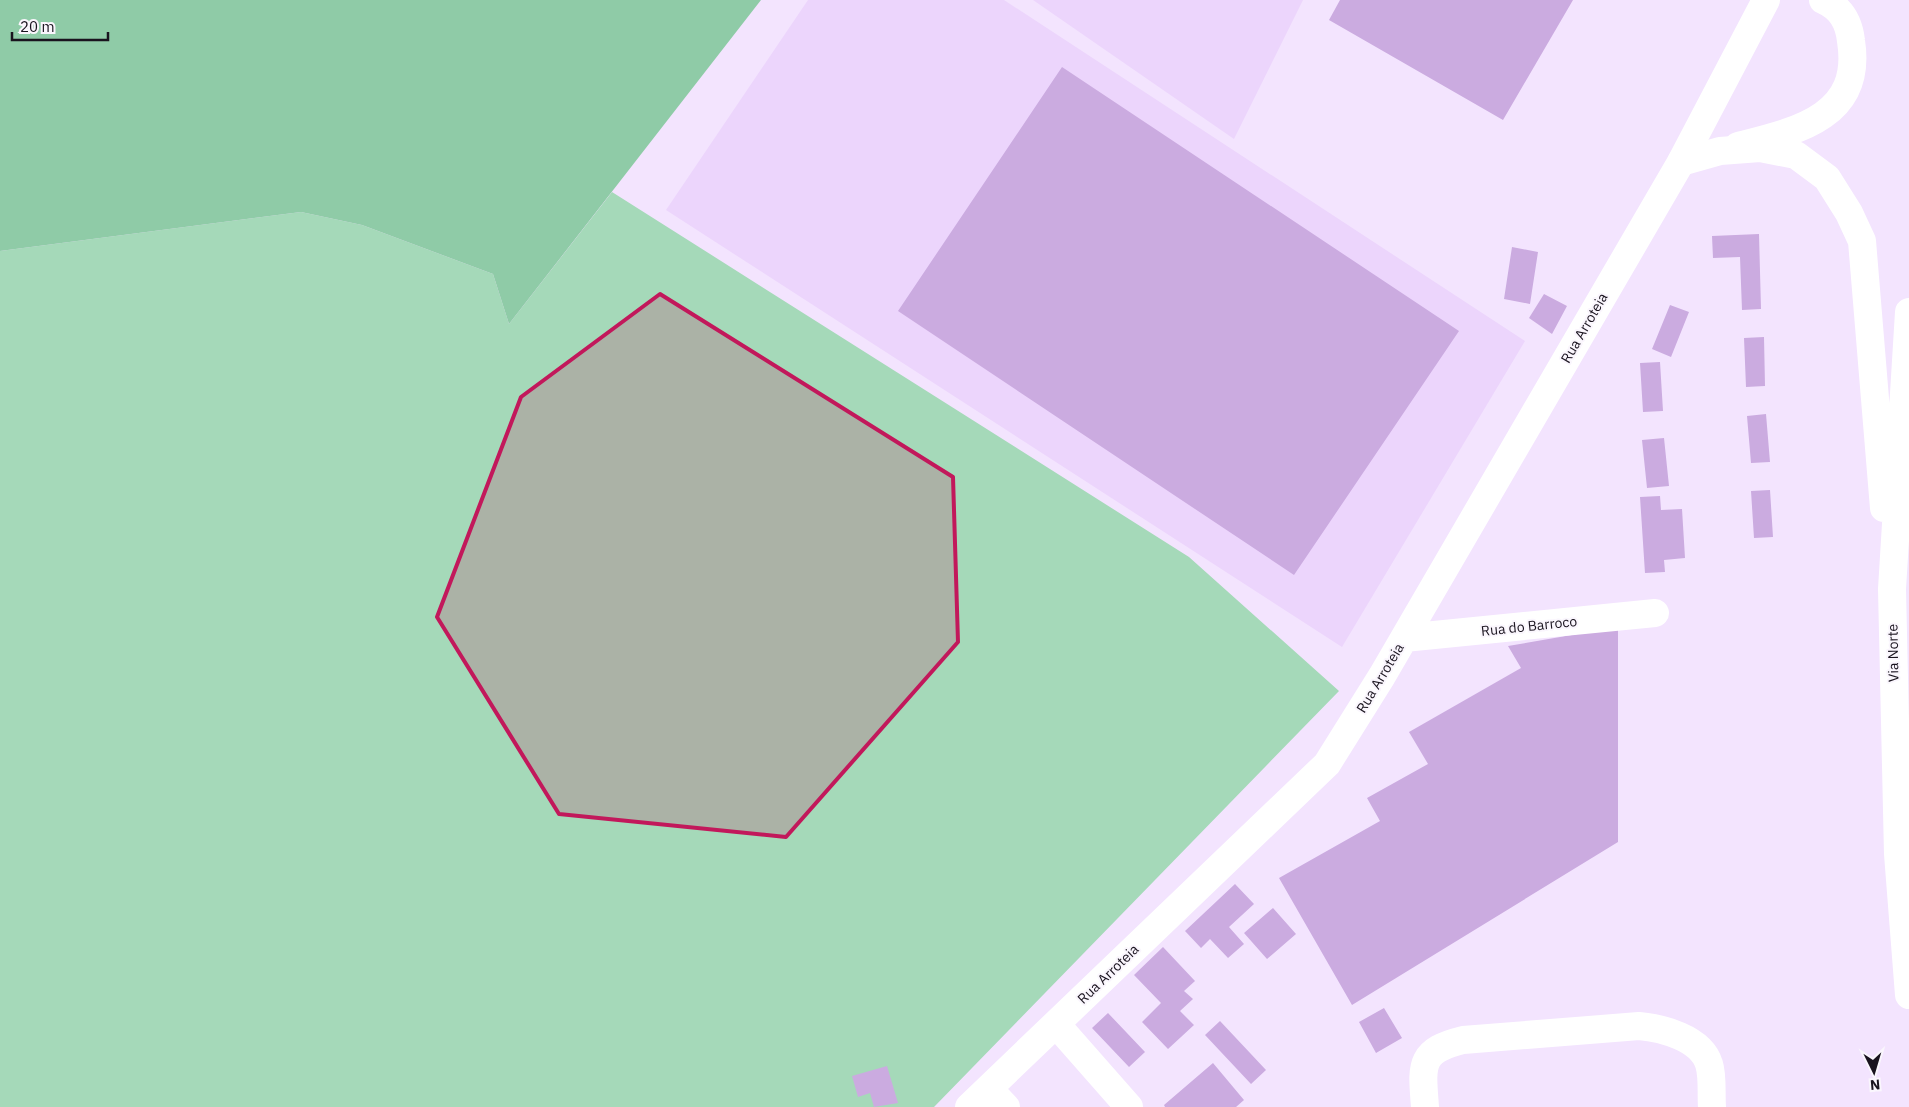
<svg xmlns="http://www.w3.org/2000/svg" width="1909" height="1107" viewBox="0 0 1909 1107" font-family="'IBM Plex Sans',sans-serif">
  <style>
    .built { fill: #ecd5fc }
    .green { fill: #a5d9b9 }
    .forest { fill: #8fcba7 }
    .building { fill: #cbabe0 }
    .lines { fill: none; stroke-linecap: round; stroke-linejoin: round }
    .minor { stroke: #fff; stroke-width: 28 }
    .highway { stroke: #fff; stroke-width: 28 }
    .marked { fill: #c2185b; fill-opacity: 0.2; stroke: #c2185b; stroke-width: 4; stroke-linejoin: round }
    .labels { text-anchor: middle; stroke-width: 4; stroke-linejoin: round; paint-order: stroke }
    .street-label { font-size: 14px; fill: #19131e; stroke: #faf6fd }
  </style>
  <rect width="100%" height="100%" fill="#f3e4fe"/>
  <path class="built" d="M808,0H1004L1525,341L1342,647L666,210Z
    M1033,0H1303L1234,139Z"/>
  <path class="green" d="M612,192L1189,557L1339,691L934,1107H0V251L301,212L362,225L493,274L509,324Z"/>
  <path class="forest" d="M0,0H761L509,324L493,274L362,225L301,212L0,251Z"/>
  <path class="building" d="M1340,0H1573L1503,120L1329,20Z
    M1062,67L1459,331L1294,575L898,311Z
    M1759,234L1761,309L1742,310L1740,257L1713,258L1712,236Z
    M1512,247L1538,252L1530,304L1504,299Z
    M1544,294L1567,306L1552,334L1529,318Z
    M1670,305L1689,312L1671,357L1652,349Z
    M1764,337L1765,386L1746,387L1744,338Z
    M1660,362L1663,411L1643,412L1640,363Z
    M1766,414L1770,462L1751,463L1747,416Z
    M1664,438L1669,486L1647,488L1642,440Z
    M1770,490L1773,537L1754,538L1751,491Z
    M1660,496L1661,510L1682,509L1685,558L1664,560L1665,572L1645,573L1640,497Z
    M1618,627V842L1352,1005L1279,878L1380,821L1367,798L1428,764L1409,732L1521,668L1508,646Z
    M1235,884L1254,904L1229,927L1244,944L1228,958L1210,939L1201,948L1185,931Z
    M1273,908L1296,934L1267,959L1244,933Z
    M1163,947L1195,981L1184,991L1193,999L1180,1011L1194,1025L1168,1049L1142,1022L1161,1003L1134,975Z
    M1384,1008L1402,1038L1376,1053L1359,1022Z
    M1108,1013L1145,1052L1129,1067L1092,1028Z
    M1220,1021L1266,1070L1251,1084L1205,1035Z
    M1213,1063L1244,1100L1236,1107H1165L1164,1105Z
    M887,1066L898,1103L874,1107L870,1093L858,1097L852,1076Z"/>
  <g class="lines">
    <path class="minor" d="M1738,146C1797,131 1863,117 1851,41C1849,22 1841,8 1823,0
      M1404,638L1655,613
      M1056,1024L1129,1107
      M989,1089L1006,1107
      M969,1107L1327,764L1382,676L1681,162L1766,0
      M1425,1107C1422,1066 1418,1051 1463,1040L1639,1026C1662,1028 1701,1038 1709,1064C1713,1076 1711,1094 1712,1107"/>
    <path class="highway" d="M1681,162L1720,151L1760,148L1796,155L1827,178L1849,213L1862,241L1884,508
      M1909,312L1892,589L1898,854L1909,995"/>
  </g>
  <path class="marked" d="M660,294L953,477L958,642L786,837L559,814L437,617L521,397Z"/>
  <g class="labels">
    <g class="street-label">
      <text transform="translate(1584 328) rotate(-60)" y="5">Rua Arroteia</text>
      <text transform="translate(1529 626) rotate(-6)" y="5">Rua do Barroco</text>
      <text transform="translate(1893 653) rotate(-91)" y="5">Via Norte</text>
      <text transform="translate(1380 678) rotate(-59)" y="5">Rua Arroteia</text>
      <text transform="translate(1108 974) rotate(-44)" y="5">Rua Arroteia</text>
    </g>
  </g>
  <g transform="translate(1874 1072) rotate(175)" stroke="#faf6fd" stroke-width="4" paint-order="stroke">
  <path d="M0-4L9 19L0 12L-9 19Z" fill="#19131e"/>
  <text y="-8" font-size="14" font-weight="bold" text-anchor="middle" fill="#19131e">N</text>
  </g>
  <path d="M12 32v8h96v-8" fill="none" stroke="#19131e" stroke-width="2.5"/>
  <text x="20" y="32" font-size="15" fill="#19131e" stroke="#faf6fd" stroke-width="4" paint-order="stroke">20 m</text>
</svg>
